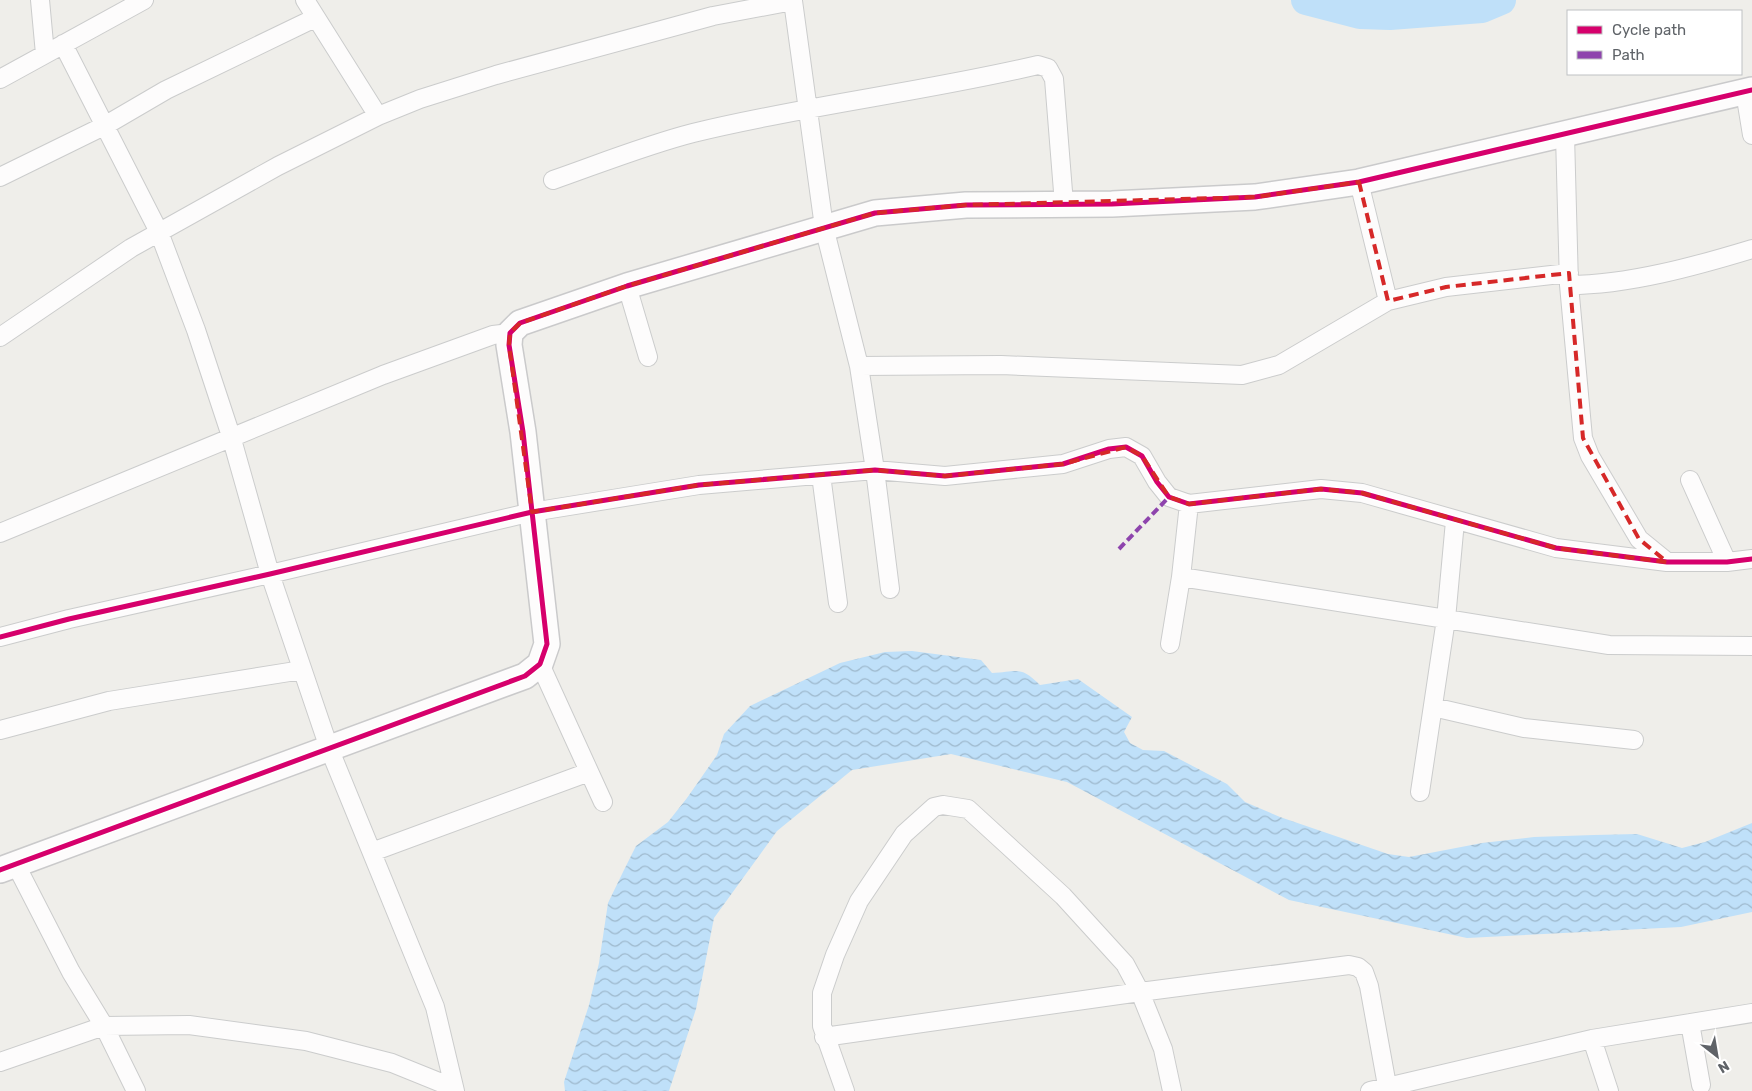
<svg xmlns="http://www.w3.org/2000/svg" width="1752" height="1091" viewBox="0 0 1752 1091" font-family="Rubik,sans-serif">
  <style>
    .water { fill: url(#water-waves) }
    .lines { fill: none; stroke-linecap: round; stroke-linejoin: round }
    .river { stroke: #bfe0f9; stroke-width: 30 }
    .street-casing { stroke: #cbcccc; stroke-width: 20 }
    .secondary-casing { stroke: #cacacb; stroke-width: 28 }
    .street { stroke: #fdfcfc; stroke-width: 18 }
    .secondary { stroke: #fdfcfc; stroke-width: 25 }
    .quiet { stroke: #8e44ad; stroke-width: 4; stroke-dasharray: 8 4; stroke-linecap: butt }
    .cycleway-casing { stroke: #fff; stroke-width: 8 }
    .cycleway { stroke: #d6006c; stroke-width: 5 }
    .marked { fill: none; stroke: #d62828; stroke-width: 4; stroke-dasharray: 10 6; stroke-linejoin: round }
  </style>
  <defs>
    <pattern id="water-waves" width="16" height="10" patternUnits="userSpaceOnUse" patternTransform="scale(1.25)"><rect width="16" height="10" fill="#bfe0f9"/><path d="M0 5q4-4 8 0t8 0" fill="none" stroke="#9eb9cd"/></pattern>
  </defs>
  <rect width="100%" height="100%" fill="#efeeea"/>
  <path class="water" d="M912,651L981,660L992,673C1017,672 1020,665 1040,685L1078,679L1132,717L1124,732L1130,743L1143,750L1164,751L1227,784L1245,802L1280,817L1388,854L1409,857L1482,843L1534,837L1594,835L1637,834L1682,848L1705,842L1752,823V912L1681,927L1467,938L1289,900L1067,782L951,754L852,770L777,831L714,918L696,1009L669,1091H565L564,1082L589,1005L599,963L608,903L623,872L636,846L668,822L687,798L717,755L724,734L750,706L840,663L885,652Z"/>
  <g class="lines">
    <path class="river" d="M1306,0L1360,14L1390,15L1482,8L1501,0"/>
    <g class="street-casing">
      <path id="street" d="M40,0L45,54
        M305,0L378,116
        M63,44L159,232L196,330L231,436L270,574L329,748L435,1007L455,1091
        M0,79L144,0
        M1745,92L1752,135
        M1565,135L1569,285C1628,285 1696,266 1752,249
        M0,177L106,125L166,90L315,18
        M553,180C599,164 646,145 693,133C807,105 924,92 1038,65L1048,68L1054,79L1064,204
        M1359,182L1388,301
        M1569,285L1583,438L1590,456L1639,539L1666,561
        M627,286L648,357
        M0,337L131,248L278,166L378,116L420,99L496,75L713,16L793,1L824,227L859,366L875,470L890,589
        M859,366L1001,365L1242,375L1279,365L1388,301L1446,287L1569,273
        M821,475L838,603
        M1690,480L1727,562
        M0,533L383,375L493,335L510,333
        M1181,577L1446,619L1455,521
        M0,637L69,619L270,574L532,512L699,485L875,470L945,476L1063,464L1109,449L1126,447L1142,456L1157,482L1169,497L1189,504L1321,489L1362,493L1556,548L1667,562H1727L1752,559
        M1170,644L1181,577L1189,504
        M540,664L603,802
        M1433,707L1524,728L1634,740
        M0,730L109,701L302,670
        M1420,792L1446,619L1609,645L1752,646
        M372,852L589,772
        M16,865L71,972L104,1026L136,1091
        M1690,1023L1701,1085
        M824,1037L1140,992L1163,1049L1172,1091
        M1592,1039L1609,1091
        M0,1062L104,1026L189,1025L306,1041L392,1063L454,1088
        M845,1091L822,1026V993L835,955L859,901L904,834L934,807L943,805L968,809L1063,896L1125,964L1140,992L1349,965L1358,967L1364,972L1369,986L1388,1091
        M1370,1091L1592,1039L1752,1013"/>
    </g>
    <g class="secondary-casing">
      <path id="secondary" d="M0,870L525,676L540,664L547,644L523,432L509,345L510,333L520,323L627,286L875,213L966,205L1112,204L1255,197L1359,182L1752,90"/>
    </g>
    <use href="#street" class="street"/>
    <use href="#secondary" class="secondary"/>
    <path class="quiet" d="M1119,549L1169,497"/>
    <g class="cycleway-casing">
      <path id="cycleway" d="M0,637L69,619L270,574L532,512L699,485L875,470L945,476L1063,464L1109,449L1126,447L1142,456L1157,482L1169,497L1189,504L1321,489L1362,493L1556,548L1667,562H1727L1752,559
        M0,870L525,676L540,664L547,644L523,432L509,345L510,333L520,323L627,286L875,213L966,205L1112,204L1255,197L1359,182L1752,90"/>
    </g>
    <use href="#cycleway" class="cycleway"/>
  </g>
  <path class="marked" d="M1359,182L1388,301L1446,287L1569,273L1583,438L1639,539L1667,562L1556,548L1362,493L1321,489L1189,504L1169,497L1142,456L1126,447L1063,464L945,476L875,470L699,485L532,512L509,345L510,333L520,323L627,286L875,213L966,205L1255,197Z"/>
  <rect x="1567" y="10" width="175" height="65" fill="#ffffff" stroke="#bfc1c3"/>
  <rect x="1577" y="26" width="25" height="8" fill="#d6006c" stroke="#bfc1c3"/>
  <text x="1612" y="35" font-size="15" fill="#5f6368">Cycle path</text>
  <rect x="1577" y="51" width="25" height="8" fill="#8e44ad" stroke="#bfc1c3"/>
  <text x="1612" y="60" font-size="15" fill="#5f6368">Path</text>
  <g transform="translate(1717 1056) rotate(149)" stroke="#ffffff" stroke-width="4" paint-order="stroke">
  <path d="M0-4L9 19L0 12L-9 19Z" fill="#5f6368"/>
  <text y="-8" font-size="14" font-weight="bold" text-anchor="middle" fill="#5f6368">N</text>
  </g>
</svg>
